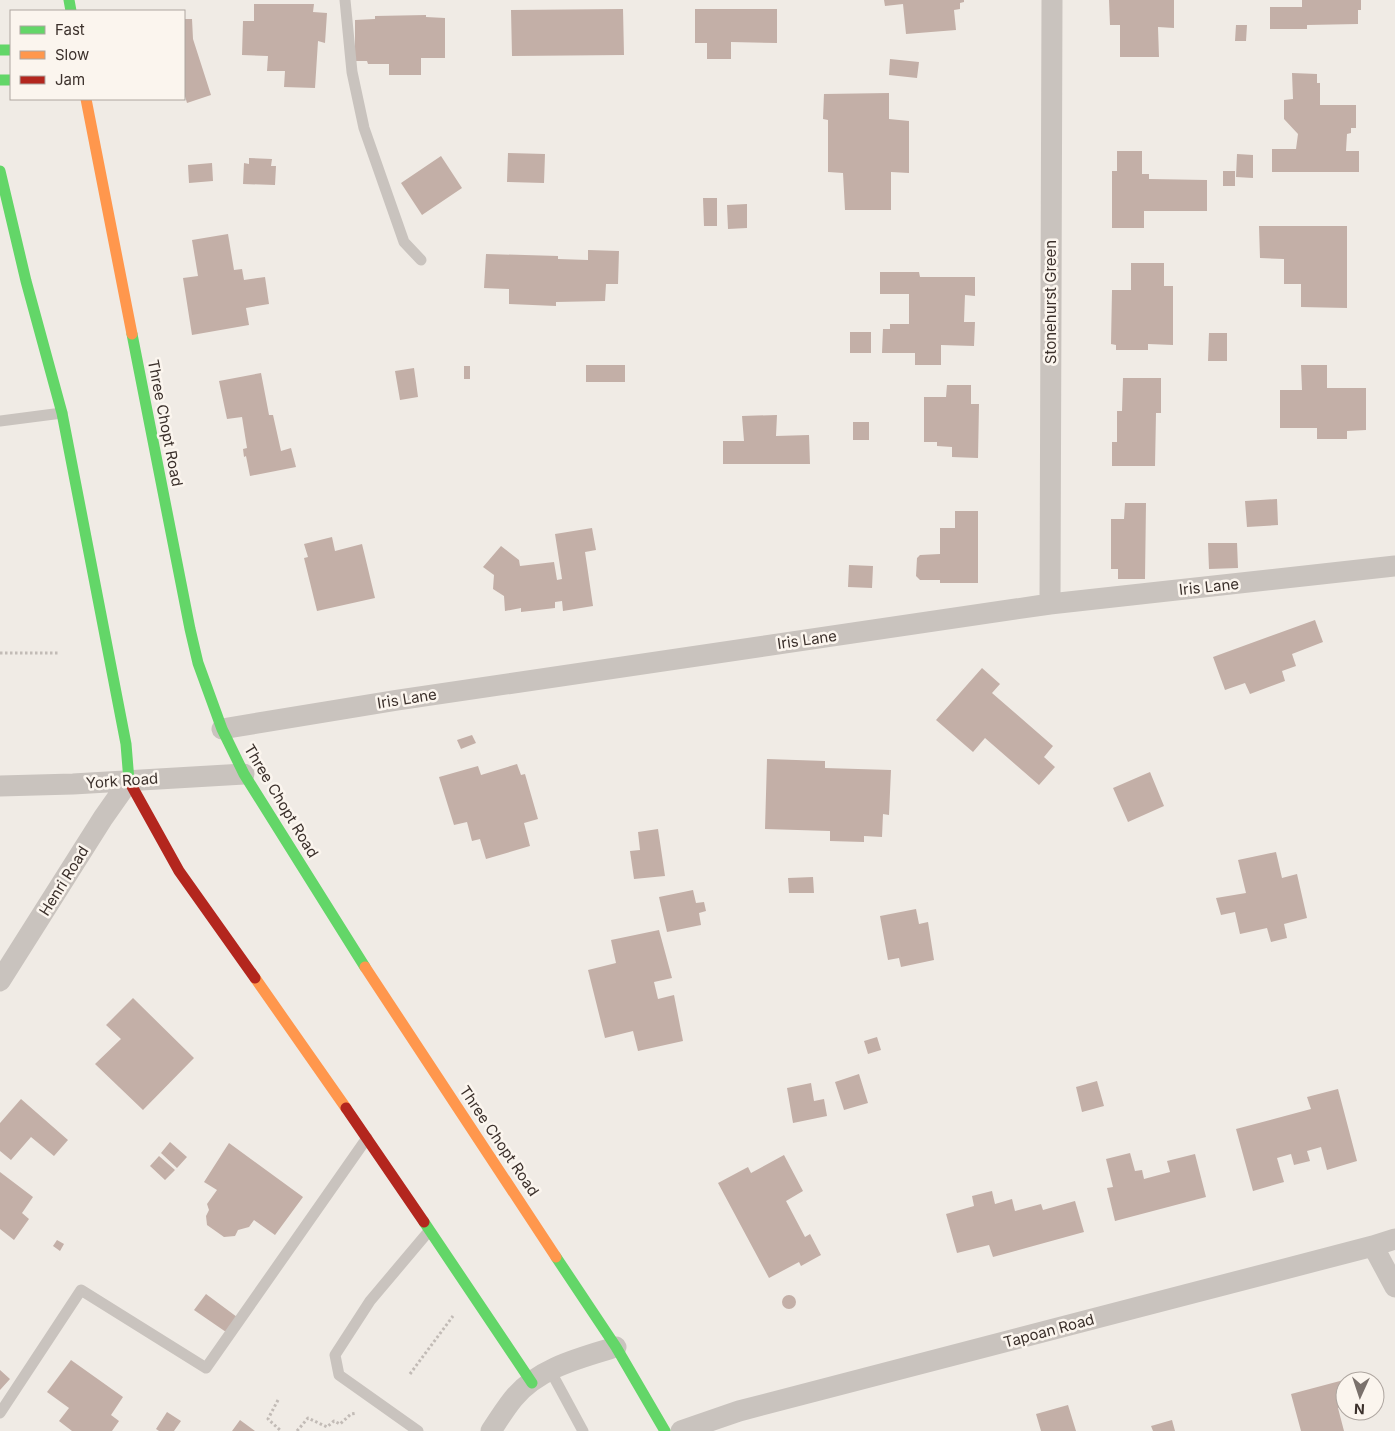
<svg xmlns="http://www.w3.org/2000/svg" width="1395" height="1431" viewBox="0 0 1395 1431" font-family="Inter,sans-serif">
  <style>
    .building { fill: #c3afa7 }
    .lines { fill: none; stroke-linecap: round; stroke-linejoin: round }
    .path { stroke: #c2bbb6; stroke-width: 3; stroke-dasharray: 2.5 2.5; stroke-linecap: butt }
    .lane { stroke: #c9c3be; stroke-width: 11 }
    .street { stroke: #c9c3be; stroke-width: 21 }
    .fast { stroke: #63d668; stroke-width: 11 }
    .slow { stroke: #ff974d; stroke-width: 11 }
    .jam { stroke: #b3261e; stroke-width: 11 }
    .labels { text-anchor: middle; stroke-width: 5; stroke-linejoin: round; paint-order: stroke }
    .street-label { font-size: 15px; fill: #3b302b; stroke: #fbf5ee }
  </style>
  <rect width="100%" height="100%" fill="#f0ebe5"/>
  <path class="building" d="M884,0H964V2L960,3V9L954,10L956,30L906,34L903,4L885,6Z
    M1109,0H1174V28L1158,27L1159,57H1120V25H1110Z
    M1302,0H1361V10H1358V24L1307,25V29H1270V7H1302Z
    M254,4H314L313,12L327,13L325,43L318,41L315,88L284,87L285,71H267L268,56L242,55L243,21H254Z
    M623,9L624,55L512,56L511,10Z
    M695,9H777V43L731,42V59H707V43H695Z
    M426,15V17L445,18V58H421V75H389V64H368L367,61H355V20L375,19V16Z
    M184,19H192L193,39L211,95L187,103L184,93Z
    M1236,25H1247L1246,41H1235Z
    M890,59L919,62L917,78L889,75Z
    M1292,73L1317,74V83H1320V105H1356V128H1351V133L1347,134L1346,151H1359V172H1272V149H1296L1298,134L1284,119V100L1293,99Z
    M889,93V119L909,121V173L891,172V210H845L843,173L828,172V120L823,119L824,94Z
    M1117,151H1142V174H1149V179L1207,180V211H1144V228H1112V171H1117Z
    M508,153L545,154L544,183L507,182Z
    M1237,154L1253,155V178L1236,177Z
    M441,156L462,188L422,215L401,183Z
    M249,158L272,159L271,166H276L275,185L243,184L244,163L249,164Z
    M212,163L213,181L189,183L188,165Z
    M1223,171H1235V186H1223Z
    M703,198H717V226H704Z
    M747,204V228L728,229L727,205Z
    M1259,226H1347V308L1301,307V284H1284V259L1260,258Z
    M228,234L234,270L242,269L244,280L265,277L269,304L246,308L249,325L192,335L183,278L198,276L192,240Z
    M588,250L619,251L618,284H606L605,301L556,302V306L509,304V289L484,288L486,254L558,256V259L588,260Z
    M1131,263H1164V286H1173V345L1148,344V350H1116V345L1111,344L1112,290H1131Z
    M880,272H919L920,277H975V296L965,295L964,322H975L974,346L941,345V365H915V353H882L883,329H890V324H909V294H880Z
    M850,332H871V353H850Z
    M1209,333H1227V361H1208Z
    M586,365H625V382H586Z
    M1301,365H1327V388H1366V430L1347,431V439H1317V428H1280V390H1302Z
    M464,366H470V379H464Z
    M414,368L418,397L400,400L395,371Z
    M261,373L269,415H273L281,451L291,448L296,467L250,476L246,456L244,457L243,449L247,448L242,417L227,419L219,381Z
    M1123,378H1161V413H1156L1155,466H1112V442H1117V411H1122Z
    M947,385H971V404H979L978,458L952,457V447L937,446V442H924V397H946Z
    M777,415L776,436L809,435L810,464H723V441H744L742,416Z
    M853,422H869V440H853Z
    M1277,499L1278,525L1247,527L1245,501Z
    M1125,503H1146L1145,579H1118V569H1111V519H1124Z
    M955,511H978V583H940V580H920L916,576L917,558L920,555L940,554V528H955Z
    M592,528L596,550L585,552L593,606L563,611L562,601L555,602V608L521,612V608L505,611L504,596L493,589L494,575L483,567L501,546L519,560L520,566L554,562L557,580L562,579L555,534Z
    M332,537L335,551L362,544L375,598L317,611L304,558L308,557L304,544Z
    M1208,543H1237L1238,568L1209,569Z
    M849,565L873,566L872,588L848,587Z
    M1315,620L1323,642L1292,654L1296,666L1282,671L1285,681L1250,694L1245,683L1225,690L1213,657Z
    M982,668L1000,684L992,693L1053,746L1044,757L1055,767L1039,785L985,738L973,752L936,720Z
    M472,735L476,743L461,749L457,740Z
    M767,759L825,761V768L891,770L889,815L883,814L882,837L864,836V842L830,841V831L765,829Z
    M517,764L521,775L525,774L538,819L524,823L530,846L486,859L480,839L472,841L467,822L454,825L439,777L478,766L481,775Z
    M1150,772L1164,806L1128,822L1113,788Z
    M658,829L665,876L634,879L630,851L640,850L638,832Z
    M1276,852L1282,878L1297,874L1307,918L1284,924L1287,938L1271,942L1267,928L1240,934L1235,912L1221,915L1216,898L1246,893L1238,860Z
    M813,877L814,893H789L788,878Z
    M693,890L696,903L704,902L706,911L699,913L701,925L667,932L659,897Z
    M916,909L919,924L928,922L934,960L901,967L899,958L888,960L880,916Z
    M659,930L672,978L654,982L658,999L674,995L683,1041L638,1051L633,1031L605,1038L588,970L616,963L611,940Z
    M133,998L194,1058L143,1110L95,1064L121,1039L106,1025Z
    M877,1037L881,1050L868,1054L864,1041Z
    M859,1074L868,1103L844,1110L835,1082Z
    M1097,1081L1104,1106L1082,1112L1076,1087Z
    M811,1083L814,1101L824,1099L827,1116L793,1123L787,1088Z
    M1338,1089L1357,1161L1327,1170L1321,1147L1307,1151L1310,1161L1294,1165L1291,1154L1277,1158L1284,1182L1253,1191L1236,1129L1311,1109L1307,1097Z
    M21,1099L68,1140L54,1156L31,1137L11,1160L0,1151V1123Z
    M170,1142L187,1157L177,1168L161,1153Z
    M229,1143L303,1197L275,1235L254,1220L249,1227L238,1230L235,1236L224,1237L207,1225L206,1216L209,1210L207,1204L217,1190L204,1182Z
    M1130,1153L1135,1171L1142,1170L1144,1179L1170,1172L1167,1161L1195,1154L1206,1197L1115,1221L1107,1188L1113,1187L1106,1159Z
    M784,1155L803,1191L786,1201L805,1237L810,1234L821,1255L801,1266L799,1262L769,1278L718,1183L748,1167L751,1173Z
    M159,1156L175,1170L165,1180L150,1166Z
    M0,1172L33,1197L22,1213L29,1219L14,1240L0,1229Z
    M992,1191L995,1204L1012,1199L1015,1211L1041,1204L1043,1210L1075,1201L1084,1232L993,1257L989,1245L957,1253L946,1214L974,1206L972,1196Z
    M57,1240L64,1244L60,1251L53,1246Z
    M206,1294L237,1317L226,1332L194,1310Z
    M782 1302a7 7 0 1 1 14 0a7 7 0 1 1-14 0Z
    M71,1360L123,1397L111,1415L119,1421L112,1431H72L59,1421L69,1408L47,1392Z
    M0,1370L10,1379L0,1390Z
    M1355,1377L1356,1381H1345V1406L1338,1408L1344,1431H1301L1291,1394Z
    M1068,1405L1076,1431H1041L1036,1414Z
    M167,1412L181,1421L174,1431H159L156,1429Z
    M240,1420L255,1431H232Z
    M1172,1420L1175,1431H1153L1151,1426Z"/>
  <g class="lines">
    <path class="path" d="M0,653H59
      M410,1374L453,1316
      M278,1400L268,1419L281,1431
      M297,1431L308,1418L327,1427L334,1421L340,1424L351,1414L357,1413"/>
    <path class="lane" d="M345,0L352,72L364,128L404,242L421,260
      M0,421L62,413
      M550,1370L583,1431
      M0,1413L81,1290L206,1368L367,1138
      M418,1431L339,1375L335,1355L370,1301L429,1231"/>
    <path class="street" d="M1050,604L1052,0
      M222,729L398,700L1050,604L1395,566
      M0,786L73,784L244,774
      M0,981L103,818L129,781
      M1373,1246L1395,1239
      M491,1431C498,1420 505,1409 513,1399C538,1368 580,1358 616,1347
      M681,1431L739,1411L1373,1246L1395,1287"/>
    <path class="fast" d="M69,0L71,11
      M0,50H11
      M0,80H11
      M0,171L26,281L62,413L126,744L129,781
      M132,334L190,629L198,663L222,729L244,774L365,967
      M424,1222L532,1383
      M556,1257L616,1347L665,1431"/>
    <path class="slow" d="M86,99L132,334
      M365,967L556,1257
      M255,978L346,1108"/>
    <path class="jam" d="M129,781L179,871L255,978
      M346,1108L424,1222"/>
  </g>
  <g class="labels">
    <g class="street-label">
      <text transform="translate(1051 302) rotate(-90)" y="5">Stonehurst Green</text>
      <text transform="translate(165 423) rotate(79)" y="5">Three Chopt Road</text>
      <text transform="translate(1209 587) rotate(-6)" y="5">Iris Lane</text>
      <text transform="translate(807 640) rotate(-8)" y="5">Iris Lane</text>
      <text transform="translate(407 699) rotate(-9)" y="5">Iris Lane</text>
      <text transform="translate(122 781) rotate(-4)" y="5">York Road</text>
      <text transform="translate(281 801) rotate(59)" y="5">Three Chopt Road</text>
      <text transform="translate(64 881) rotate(-58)" y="5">Henri Road</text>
      <text transform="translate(499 1141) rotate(56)" y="5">Three Chopt Road</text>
      <text transform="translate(1049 1331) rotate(-15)" y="5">Tapoan Road</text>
    </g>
  </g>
  <rect x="10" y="10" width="175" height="90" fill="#fbf5ee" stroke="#aea6a0"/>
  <rect x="20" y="26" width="25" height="8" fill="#63d668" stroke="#aea6a0"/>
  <text x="55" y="35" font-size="15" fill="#3b302b">Fast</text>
  <rect x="20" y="51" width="25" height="8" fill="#ff974d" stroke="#aea6a0"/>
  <text x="55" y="60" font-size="15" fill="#3b302b">Slow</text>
  <rect x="20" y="76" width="25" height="8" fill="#b3261e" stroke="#aea6a0"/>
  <text x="55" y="85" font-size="15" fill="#3b302b">Jam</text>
  <g transform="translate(1360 1396) rotate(183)"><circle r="24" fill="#fbf5ee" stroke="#aea6a0"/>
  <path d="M0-4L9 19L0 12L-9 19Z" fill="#7a716c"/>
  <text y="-8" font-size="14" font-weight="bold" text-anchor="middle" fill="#3b302b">N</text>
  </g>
</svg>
